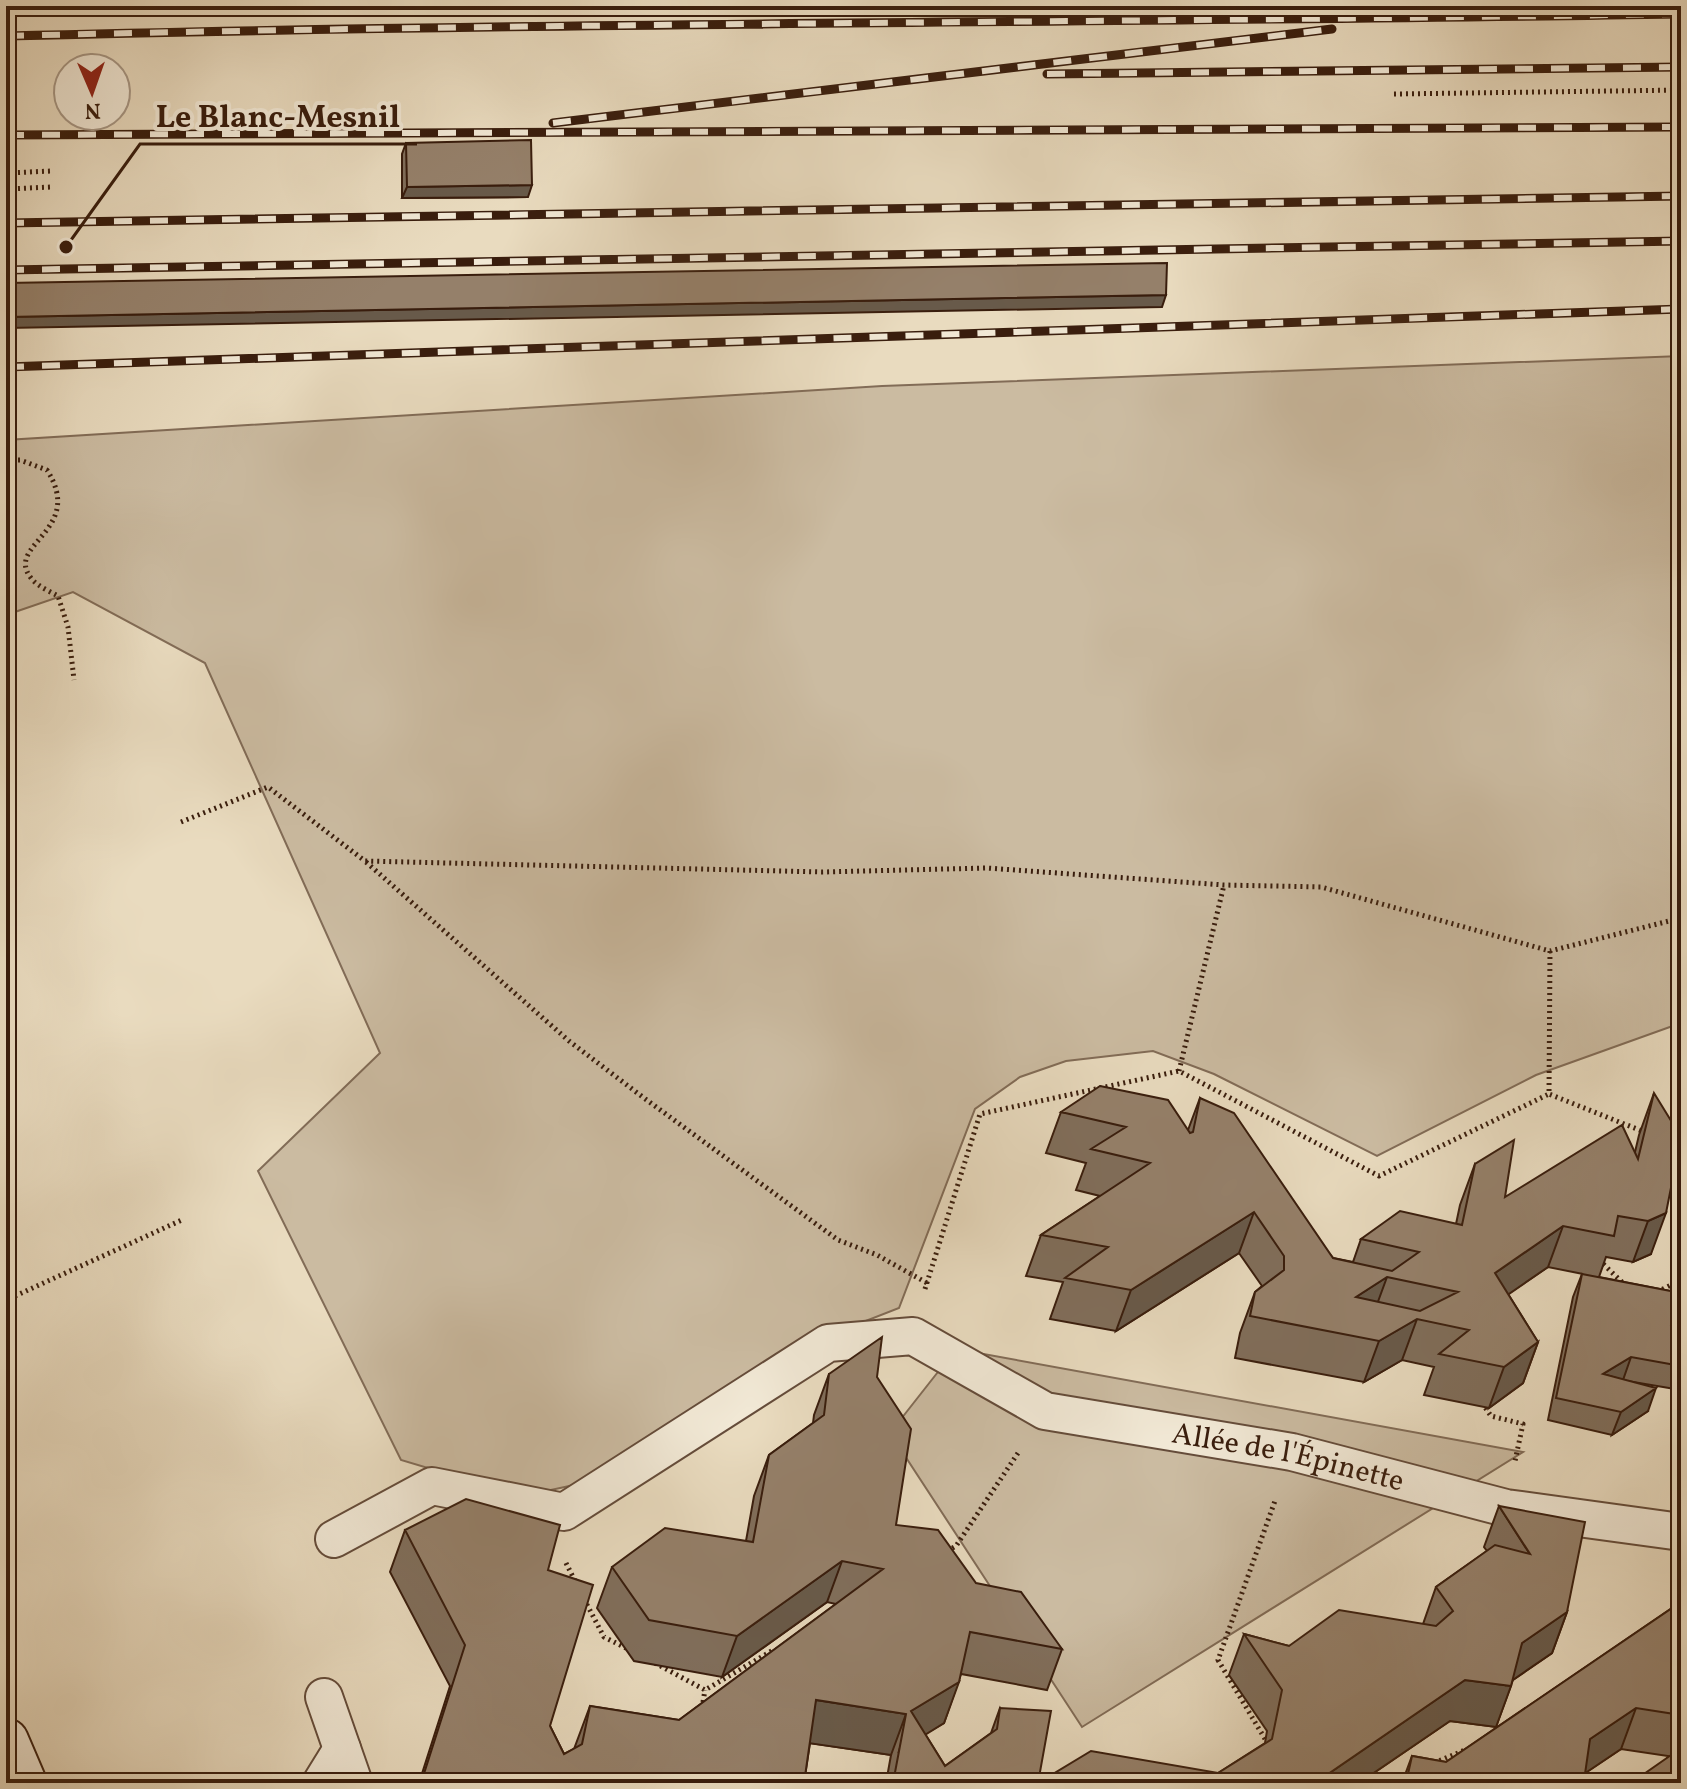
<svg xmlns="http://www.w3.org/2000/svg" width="1687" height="1789" viewBox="0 0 1687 1789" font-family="Vollkorn,serif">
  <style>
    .green { fill: #cbbba1; stroke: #826c57; stroke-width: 2 }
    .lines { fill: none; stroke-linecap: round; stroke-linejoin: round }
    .lane-casing { stroke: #654c3a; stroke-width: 40 }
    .secondary-casing { stroke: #391d0d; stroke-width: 48 }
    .path { stroke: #391d0d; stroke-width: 5; stroke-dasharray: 2 4; stroke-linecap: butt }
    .lane { stroke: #f1e8d5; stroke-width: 36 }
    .secondary { stroke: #f1e8d5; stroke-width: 44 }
    .rail-casing { stroke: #391d0d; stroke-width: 9 }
    .rail { stroke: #f1e8d5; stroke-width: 6; stroke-dasharray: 18; stroke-linecap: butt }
    .wall { fill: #806e5b; stroke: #391d0d; stroke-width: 2 }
    .shaded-wall { fill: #685a4a; stroke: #391d0d; stroke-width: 2 }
    .building { fill: #95806a; stroke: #391d0d; stroke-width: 2; fill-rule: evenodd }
    .labels { text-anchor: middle; stroke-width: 8; stroke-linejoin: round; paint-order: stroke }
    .street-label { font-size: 30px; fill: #391d0d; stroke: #f1e8d5 }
    .leader { fill: none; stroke: #391d0d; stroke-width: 3 }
    .callout-dot { fill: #391d0d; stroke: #f1e8d5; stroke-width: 3 }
    .callout-label { font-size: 32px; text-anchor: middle; font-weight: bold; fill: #391d0d; stroke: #f1e8d5; stroke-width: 8; stroke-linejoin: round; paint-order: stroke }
  </style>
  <rect width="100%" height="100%" fill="#e9dbbf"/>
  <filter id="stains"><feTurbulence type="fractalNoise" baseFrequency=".0025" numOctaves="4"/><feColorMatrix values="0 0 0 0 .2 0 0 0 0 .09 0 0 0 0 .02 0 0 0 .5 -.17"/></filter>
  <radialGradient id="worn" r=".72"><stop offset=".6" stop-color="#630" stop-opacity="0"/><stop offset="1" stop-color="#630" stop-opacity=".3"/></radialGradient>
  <path class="green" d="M1681,356V1023L1536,1075L1377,1156L1214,1074L1153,1051L1066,1061L1020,1077L975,1109L899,1308L812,1342L597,1480L537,1493L448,1474L401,1460L258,1171L380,1053L205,663L73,592L6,615V440L882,386Z
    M956,1349L1523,1452L1082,1727L890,1433Z"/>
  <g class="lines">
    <g class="lane-casing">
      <g id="lane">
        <path id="s1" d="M334,1539L432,1486L564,1512L828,1343L913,1336L1045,1411L1292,1452L1506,1508L1681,1532"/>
        <path d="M324,1697L354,1783"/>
        <path d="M321,1783L342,1749"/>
      </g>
    </g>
    <g class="secondary-casing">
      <path id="secondary" d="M6,1741L24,1783"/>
    </g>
    <path class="path" d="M1394,94L1681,90
      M6,173L52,171
      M6,189L52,187
      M6,460H20L47,470C86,531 4,544 31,578C37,586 49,591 58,596L68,627L74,680
      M181,822L268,787L365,861L823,872L987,868L1224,885L1321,887L1550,951L1681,918
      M366,862L569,1041L644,1098L838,1240L877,1255L927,1283
      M1550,951L1549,1094L1647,1133
      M1179,1071L1224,885
      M1599,1260L1624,1284
      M925,1289L980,1114L1179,1071L1379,1176L1549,1094
      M1657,1292L1681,1280
      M15,1296L184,1219
      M1482,1403L1491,1416L1523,1424L1515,1461
      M947,1551L956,1546L1018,1453
      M566,1563L576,1583
      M584,1599L604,1637L628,1649
      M655,1663L705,1690L775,1649
      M702,1708L705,1690
      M1265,1739L1218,1660L1276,1498
      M1434,1763L1465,1750"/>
    <use href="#lane" class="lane"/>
    <use href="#secondary" class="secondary"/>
    <g class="rail-casing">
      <path id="rail" d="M6,36C564,22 1123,23 1681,14
        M1047,74L1681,67
        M553,123L1332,29
        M6,135L1681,127
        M6,223L1681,196
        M6,270L1681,241
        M6,367L1681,309"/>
    </g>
    <use href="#rail" class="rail"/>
  </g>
  <path class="wall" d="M406,143L528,197L402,198V154Z
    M1654,1093L1651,1254L1633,1262L1606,1257L1599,1277L1681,1293V1390L1628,1381L1648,1411L1612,1435L1548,1420L1573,1297L1582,1274H1583L1548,1267L1508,1294L1538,1342L1523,1383L1489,1408L1424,1395L1434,1367L1402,1360L1364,1382L1235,1358L1240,1333L1255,1292L1262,1286L1239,1253L1116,1331L1050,1319L1063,1282L1026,1276L1041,1235L1100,1196L1076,1190L1086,1163L1046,1153L1061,1112L1188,1130L1200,1098L1333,1258L1353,1262L1361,1239L1456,1224L1460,1205L1475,1164L1505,1197L1635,1152L1639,1135Z
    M829,1374L877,1377L896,1525L1062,1649L1047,1690L961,1674L944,1723L925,1734L945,1766L991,1733L1000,1708L1038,1783L1218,1773L1265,1743L1267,1731L1229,1675L1244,1634L1289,1646L1423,1624L1436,1587L1487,1551L1484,1547L1499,1506L1567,1612L1552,1653L1513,1680L1496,1727L1450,1721L1359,1783H886L891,1755L810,1743L804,1783H419L450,1686L390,1572L405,1530L548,1570L550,1726L564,1754L574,1749L590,1706L679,1720L836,1604L827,1602L722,1677L634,1661L597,1608L612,1567L746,1541L754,1496L769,1455L813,1423L814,1415Z
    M1681,1602V1783L1667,1758L1668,1756L1621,1749L1585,1773L1584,1781L1592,1783H1402L1412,1756L1446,1762Z"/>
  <path class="shaded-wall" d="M532,185L528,197L402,198L407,187Z
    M1166,295L1162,307L6,328V317Z
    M1254,1212L1239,1253L1116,1331L1131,1290Z
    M1666,1213L1651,1254L1633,1262L1648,1221Z
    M1563,1226L1548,1267L1480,1314L1495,1273Z
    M1387,1277L1372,1318L1356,1297Z
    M1681,1318V1335L1672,1325Z
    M1417,1319L1402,1360L1364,1382L1379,1341Z
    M1538,1342L1523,1383L1489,1408L1504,1367Z
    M1631,1357L1623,1380L1603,1374Z
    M1656,1388L1648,1411L1612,1435L1621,1412Z
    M842,1561L827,1602L722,1677L737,1636Z
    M1567,1612L1552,1653L1507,1684L1522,1643Z
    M1465,1680L1511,1686L1496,1727L1450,1721L1359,1783H1315Z
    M959,1682L944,1723L899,1751L911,1711Z
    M816,1700L906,1714L891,1755L801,1742Z
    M1636,1708L1621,1749L1575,1780L1590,1739Z"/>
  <path class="building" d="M531,140L532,185L407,187L406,143Z
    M1167,263L1166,295L6,317V283Z
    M1100,1086L1168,1100L1190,1133L1193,1132L1200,1098L1234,1113L1333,1258L1392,1271L1419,1252L1361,1239L1400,1211L1462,1225L1475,1164L1514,1140L1505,1197L1622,1125L1638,1159L1654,1093L1681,1137L1666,1213L1648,1221L1618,1216L1614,1236L1563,1226L1495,1273L1538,1342L1504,1367L1439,1354L1469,1330L1417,1319L1379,1341L1250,1316L1255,1292L1284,1270V1256L1254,1212L1131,1290L1065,1278L1108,1247L1041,1235L1150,1163L1091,1149L1126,1127L1061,1112ZM1387,1277L1458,1292L1420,1311L1356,1297Z
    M1582,1274L1681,1293V1318L1672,1325L1681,1327V1366L1631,1357L1603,1374L1656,1388L1621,1412L1556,1398Z
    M882,1337L877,1377L911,1429L896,1525L938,1530L976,1583L1021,1592L1062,1649L970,1632L959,1682L911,1711L945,1766L997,1729L1000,1708L1051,1711L1038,1783L1091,1751L1218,1773L1272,1739L1282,1690L1244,1634L1289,1646L1339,1610L1436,1626L1453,1611L1436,1587L1495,1545L1530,1554L1499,1506L1585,1522L1567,1612L1522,1643L1511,1686L1465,1680L1315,1783H893L906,1714L816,1700L804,1783H421L465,1645L405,1530L466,1499L560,1525L548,1570L593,1585L550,1726L564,1754L582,1744L590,1706L679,1720L883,1569L842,1561L737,1636L649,1620L612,1567L665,1528L753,1542L769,1455L824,1415L829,1374Z
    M1681,1602V1715L1636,1708L1590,1739L1584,1781L1592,1783H1406L1412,1756L1446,1762Z
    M1681,1722V1783H1631L1674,1753Z"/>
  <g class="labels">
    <g class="street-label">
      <text dy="10" stroke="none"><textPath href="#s1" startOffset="1044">Allée de l'Épinette</textPath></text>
    </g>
  </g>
  <path class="leader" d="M66 247L140 144H417"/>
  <circle class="callout-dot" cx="66" cy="247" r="8"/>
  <g class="callout-label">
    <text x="278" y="127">Le Blanc-Mesnil</text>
  </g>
  <rect width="1687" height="1789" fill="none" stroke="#e9dbbf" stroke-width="32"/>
  <rect x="8" y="8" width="1671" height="1773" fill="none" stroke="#391d0d" stroke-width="4"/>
  <rect x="16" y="16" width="1655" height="1757" fill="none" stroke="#391d0d" stroke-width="2"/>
  <g transform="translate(92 92) rotate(178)"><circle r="38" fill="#f1e8d5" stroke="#a79785" stroke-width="2"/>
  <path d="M0-6L14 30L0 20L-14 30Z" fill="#8f2418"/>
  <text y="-12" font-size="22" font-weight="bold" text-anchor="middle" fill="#391d0d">N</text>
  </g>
  <rect width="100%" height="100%" filter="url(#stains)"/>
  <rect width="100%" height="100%" fill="url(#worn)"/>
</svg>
